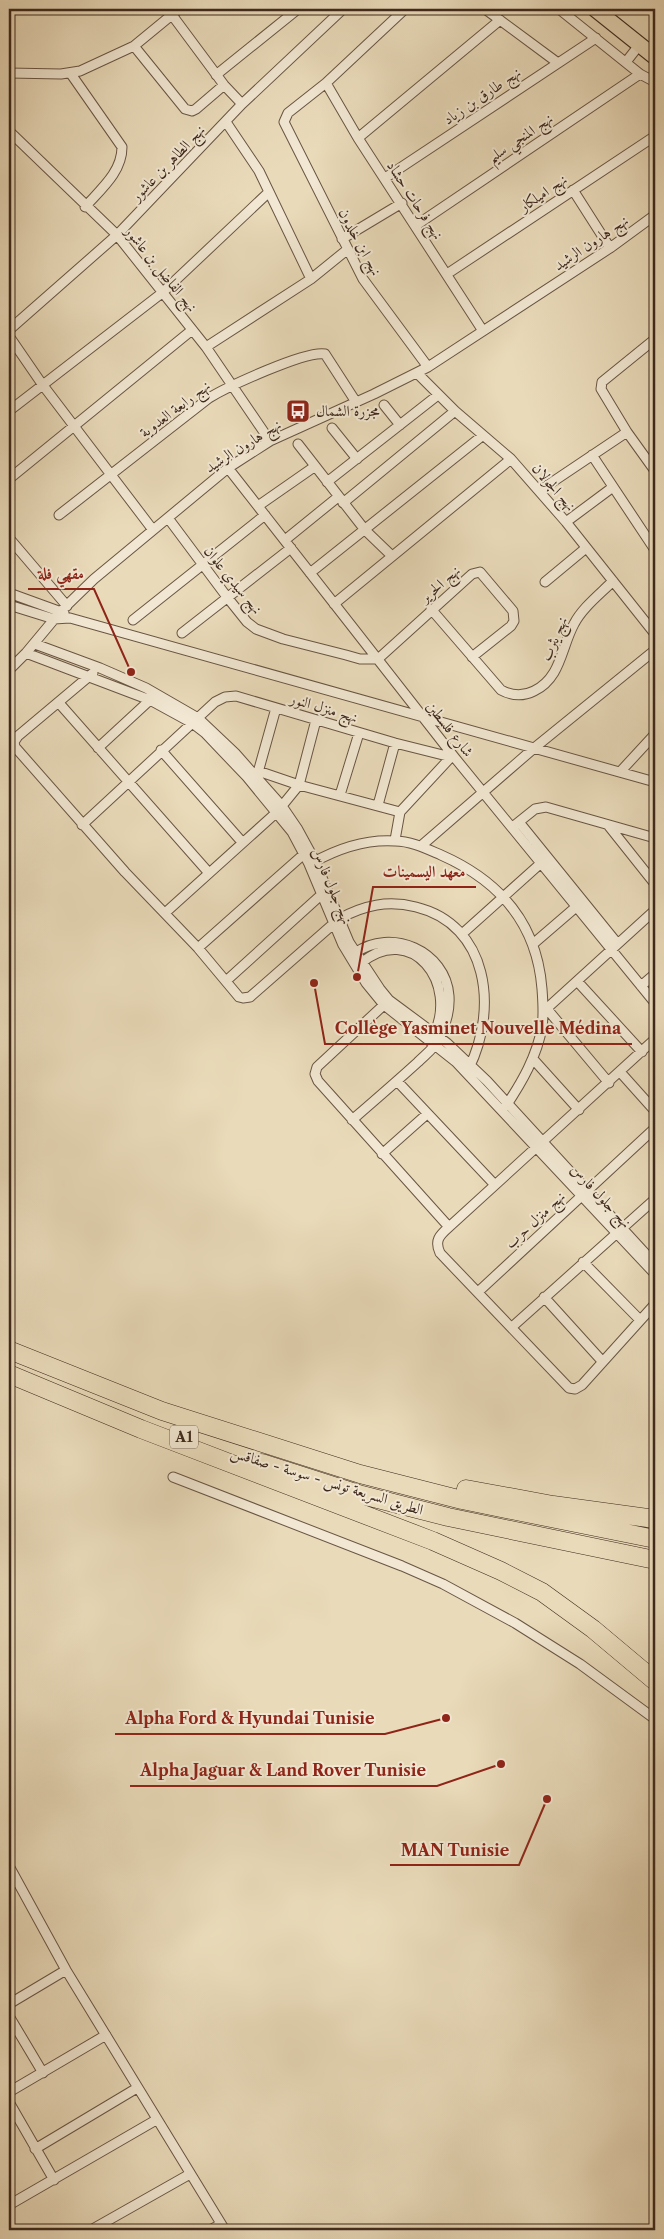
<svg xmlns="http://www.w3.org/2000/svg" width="664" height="2239" viewBox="0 0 664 2239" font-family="'Libre Caslon Text',Amiri,serif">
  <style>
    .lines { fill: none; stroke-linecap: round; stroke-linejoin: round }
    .street-casing { stroke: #695544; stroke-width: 11 }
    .primary-casing { stroke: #3e291d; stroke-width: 17 }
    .highway-casing { stroke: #3e291d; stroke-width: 19 }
    .street { stroke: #f1e7d2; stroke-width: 9 }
    .primary { stroke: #e9dab9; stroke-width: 15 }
    .highway { stroke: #e9dab9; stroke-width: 18 }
    .labels { text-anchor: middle; stroke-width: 4; stroke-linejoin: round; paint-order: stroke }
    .shield { fill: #f1e7d2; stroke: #746253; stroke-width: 1 }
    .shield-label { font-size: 14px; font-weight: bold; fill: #3e291d }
    .street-label { font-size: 15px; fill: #3e291d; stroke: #f1e7d2 }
    .poi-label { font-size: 15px; fill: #3e291d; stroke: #f1e7d2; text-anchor: start }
    .leader { fill: none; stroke: #8f2418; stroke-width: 2 }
    .callout-dot { fill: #8f2418; stroke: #f1e7d2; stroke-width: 2 }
    .callout-label { font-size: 16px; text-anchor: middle; font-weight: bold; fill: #8f2418; stroke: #f1e7d2; stroke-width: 4; stroke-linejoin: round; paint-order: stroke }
  </style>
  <rect width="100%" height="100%" fill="#e9dab9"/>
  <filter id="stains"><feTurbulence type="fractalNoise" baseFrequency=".004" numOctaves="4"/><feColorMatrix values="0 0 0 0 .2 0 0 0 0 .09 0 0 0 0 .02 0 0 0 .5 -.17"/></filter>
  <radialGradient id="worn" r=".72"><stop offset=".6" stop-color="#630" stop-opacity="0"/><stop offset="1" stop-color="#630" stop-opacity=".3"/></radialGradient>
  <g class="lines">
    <g class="street-casing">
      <path id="street" d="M405,9L326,83L288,113L284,122L363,279L428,367
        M485,9L558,63
        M559,9L640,74L655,82
        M172,15L224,85L242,104
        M134,46L185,109L192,111L196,109L224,85
        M626,62L640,44
        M9,73L61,74L80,71L134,46L179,9
        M71,74L122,147C122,172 101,189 85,207
        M216,75L298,9
        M326,83L358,138L483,331
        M226,122L259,171L311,279
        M9,131L117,235L206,347L270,441
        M358,138L500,20
        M385,178L596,38
        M573,190L610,248
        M415,226L640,74
        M342,239L402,203
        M447,274L655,136
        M9,330L117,235L242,104L343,9
        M9,336L42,384L153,530
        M655,339L602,382L601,389L627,432L655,471
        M206,347L311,279L348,249
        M417,373L455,411L511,459L566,522L655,634
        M384,405L400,425
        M9,411L162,293L269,192
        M332,428L357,459
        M298,444L365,530L392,556
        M592,455L655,550
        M228,468L455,758L655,1003
        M9,479L192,330
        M327,482L438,395
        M539,491L627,432
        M343,503L455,411
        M258,506L314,467
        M59,515L209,398C227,387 306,350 325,354L356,402
        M168,518L227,597L247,622L256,629L283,639L346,655L360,659H378L472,574L480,572L513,611L514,621L511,626L472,657
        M566,522L613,487
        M9,538L67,606
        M285,540L338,497
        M310,573L482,436
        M545,582L586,548
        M9,593L64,613
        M334,604L511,459
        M9,605L54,619L70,618L655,782
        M431,609L501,690C512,696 522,697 534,691C561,678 561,648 574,624C582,608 600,594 613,581
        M133,620L265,515
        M182,633L291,548
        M35,644L100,668L146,688L198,718L235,753L282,806L297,828L315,861L349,942L380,989L389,1000L447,1043L487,1081L655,1264
        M26,653L150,700L192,723L205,733L247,777L292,832L309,864L343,945L366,983L384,1005L456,1062L655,1274
        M9,670L26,653L61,611L94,579L228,468L270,441L374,394L428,367L610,248L655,215
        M93,673L18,736L14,742L15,747L125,872L198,948L239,997L243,998L250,997L339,919C364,905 388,900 416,907C489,925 498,1009 469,1068
        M59,703L209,873
        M98,748L150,700
        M161,750L242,842
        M258,771L299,785L400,812
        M620,772L655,734
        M257,776L276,708
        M340,795L359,733
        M378,805L395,743
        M519,822L617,943
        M82,825L215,702L225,697L236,696L395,743L455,758
        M515,825L535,809L546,807L655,838
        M608,825L655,884
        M395,840L400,812L451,757
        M421,846L533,749L655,650
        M312,863C337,849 365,839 395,841C411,841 427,849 441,855C500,881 537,924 542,989C543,1002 544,1015 542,1027C537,1056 522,1082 506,1106
        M165,913L277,812L299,785L316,720
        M462,934L540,864
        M533,944L576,907
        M198,948L304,854
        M361,963C411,922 460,982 433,1037
        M226,981L321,895
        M577,981L642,1052
        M641,986L655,974
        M387,1002L317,1067L315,1074L318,1081L449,1227
        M547,1009L609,1083
        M544,1011L655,910
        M655,1039L449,1227C440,1235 434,1240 440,1253L569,1388L575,1389L582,1385L655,1304
        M533,1059L579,1110
        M621,1073L655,1111
        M397,1081L495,1185
        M352,1120C374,1101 396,1082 418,1062C426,1054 436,1047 440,1037C446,1024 450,1010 449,996C446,951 391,927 355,953
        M382,1154L427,1114
        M583,1262L640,1320
        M478,1292L655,1128
        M544,1297L602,1361
        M512,1327L655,1199
        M173,1477L402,1566L443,1584L515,1623L580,1664L655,1719
        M9,1866L66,1970L225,2230
        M9,2004L66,1970
        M9,2016L43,2073
        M9,2092L106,2035
        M9,2102L54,2180
        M35,2149L137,2088
        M9,2205L156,2120
        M91,2230L190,2174
        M210,2230L221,2224"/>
    </g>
    <g class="primary-casing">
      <path id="primary" d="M595,9L655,57"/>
    </g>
    <g class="highway-casing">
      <path id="highway" d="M9,1350L162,1411L360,1474L462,1500L655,1539
        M9,1374L141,1429L433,1541L501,1571L542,1592L593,1629L655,1681
        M262,1463L362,1495L448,1517L655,1560
        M466,1489L553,1505L655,1519"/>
    </g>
    <use href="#street" class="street"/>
    <use href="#primary" class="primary"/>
    <use href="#highway" class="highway"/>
  </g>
  <defs>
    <g id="bus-square" transform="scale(1.25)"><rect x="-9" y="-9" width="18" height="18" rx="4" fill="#8f2418" stroke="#f1e7d2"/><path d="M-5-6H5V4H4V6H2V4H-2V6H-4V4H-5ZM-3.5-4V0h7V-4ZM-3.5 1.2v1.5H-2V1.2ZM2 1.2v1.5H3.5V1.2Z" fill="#fff"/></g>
  </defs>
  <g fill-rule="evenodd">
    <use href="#bus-square" x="298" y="411"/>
  </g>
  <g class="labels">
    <rect class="shield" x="170" y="1425.5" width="28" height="23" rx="4"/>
    <g class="shield-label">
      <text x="184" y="1442">A1</text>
    </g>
    <g class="street-label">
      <text transform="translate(482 96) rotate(-34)" y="5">نهج طارق بن زياد</text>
      <text transform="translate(520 138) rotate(-34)" y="5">نهج المنجي سليم</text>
      <text transform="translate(168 163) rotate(-46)" y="5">نهج الطاهر بن عاشور</text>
      <text transform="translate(543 193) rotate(-34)" y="5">نهج اميلكار</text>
      <text transform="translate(415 200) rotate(57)" y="5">نهج فرحات حشاد</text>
      <text transform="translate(360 242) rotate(62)" y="5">نهج ابن خلدون</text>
      <text transform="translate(591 243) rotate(-34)" y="5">نهج هارون الرشيد</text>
      <text transform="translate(161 269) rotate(51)" y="5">نهج الفاضل بن عاشور</text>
      <text transform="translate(175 409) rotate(-37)" y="5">نهج رابعة العدوية</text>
      <text transform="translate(243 446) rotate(-32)" y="5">نهج هارون الرشيد</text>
      <text transform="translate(554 487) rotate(49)" y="5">نهج الجولان</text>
      <text transform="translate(233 580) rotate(51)" y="5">نهج سيدي علوان</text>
      <text transform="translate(440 584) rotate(-41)" y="5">نهج الحرير</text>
      <text transform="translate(554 639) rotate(-67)" y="5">نهج يثرب</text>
      <text transform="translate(324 708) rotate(17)" y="5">نهج منزل النور</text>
      <text transform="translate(450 729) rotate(52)" y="5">شارع فلسطين</text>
      <text transform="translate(332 886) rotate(67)" y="5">نهج جلول فارس</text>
      <text transform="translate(601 1196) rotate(47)" y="5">نهج جلول فارس</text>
      <text transform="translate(535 1220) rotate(-43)" y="5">نهج منزل حرب</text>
      <text transform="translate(327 1481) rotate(17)" y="5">الطريق السريعة تونس - سوسة - صفاقس</text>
    </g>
    <g class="poi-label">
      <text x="316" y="416">مجزرة الشمال</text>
    </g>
  </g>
  <path class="leader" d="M131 672L94 589H28M357 977L373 887H476M314 983L325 1044H632M446 1718L385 1734H115M501 1764L437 1786H130M547 1799L519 1865H390"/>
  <g class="callout-dot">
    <circle cx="131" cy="672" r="5"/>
    <circle cx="357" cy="977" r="5"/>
    <circle cx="314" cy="983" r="5"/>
    <circle cx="446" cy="1718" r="5"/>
    <circle cx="501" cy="1764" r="5"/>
    <circle cx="547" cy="1799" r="5"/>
  </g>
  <g class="callout-label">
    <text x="61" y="579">مقهي فلة</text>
    <text x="424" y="877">معهد اليسمينات</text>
    <text x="478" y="1034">Collège Yasminet Nouvelle Médina</text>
    <text x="250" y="1724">Alpha Ford &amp; Hyundai Tunisie</text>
    <text x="283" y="1776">Alpha Jaguar &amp; Land Rover Tunisie</text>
    <text x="455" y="1856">MAN Tunisie</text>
  </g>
  <rect width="664" height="2239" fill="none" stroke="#e9dab9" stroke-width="30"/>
  <rect x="10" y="10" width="644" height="2219" fill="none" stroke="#3e291d" stroke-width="2.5"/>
  <rect x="15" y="15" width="634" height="2209" fill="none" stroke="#3e291d"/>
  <rect width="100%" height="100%" filter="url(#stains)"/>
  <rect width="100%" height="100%" fill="url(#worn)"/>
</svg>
